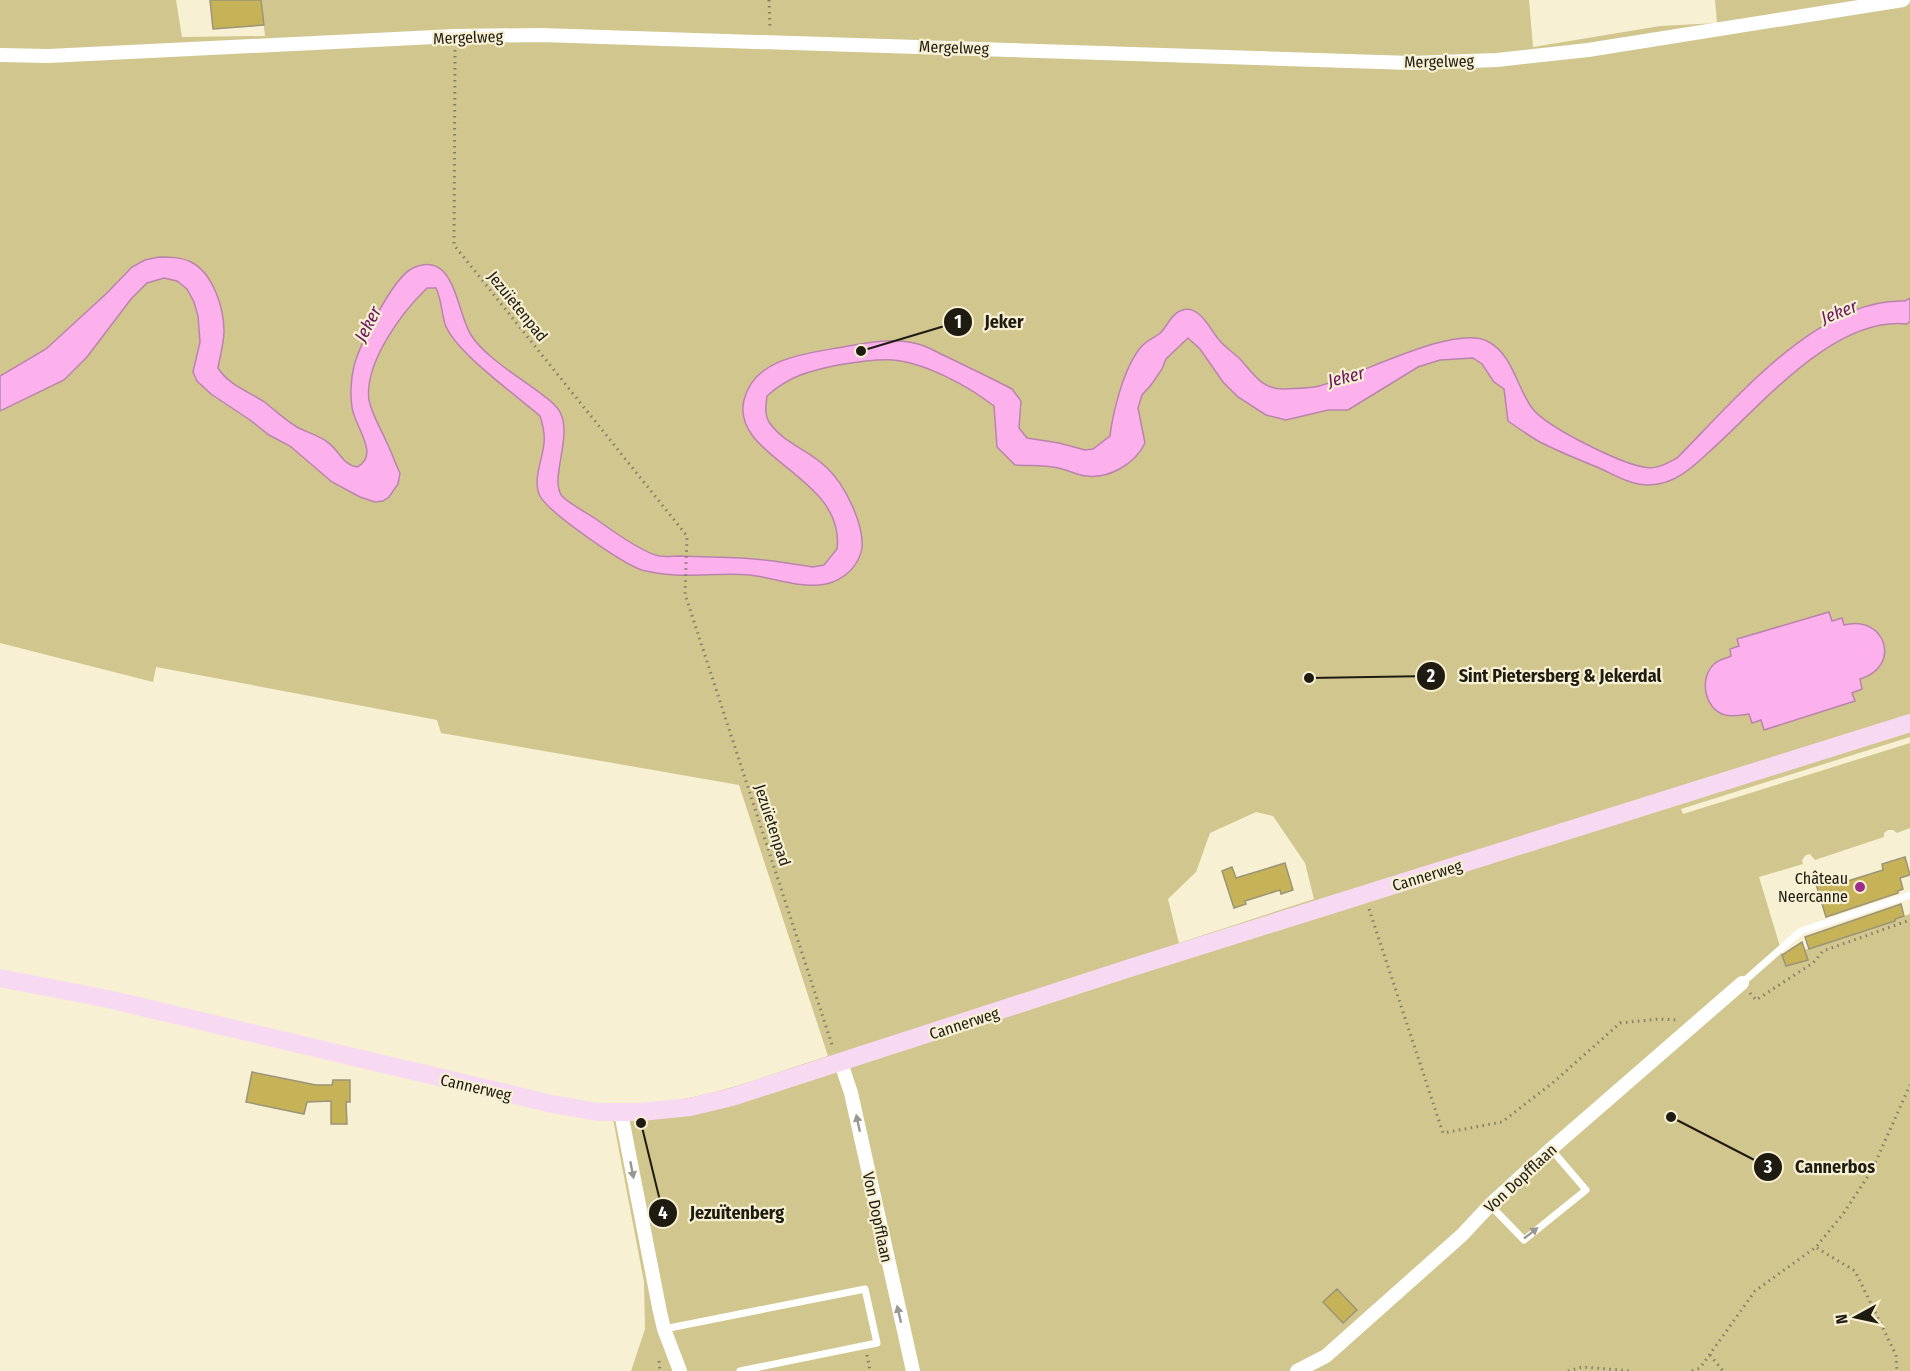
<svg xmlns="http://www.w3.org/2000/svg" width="1910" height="1371" viewBox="0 0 1910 1371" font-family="'Fira Sans Condensed',sans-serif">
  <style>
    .green { fill: #d2c68f; fill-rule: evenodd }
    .water { fill: #fcb1ed; stroke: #b984ab; stroke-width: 1.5 }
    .building { fill: #c7b357; stroke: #9a9478; stroke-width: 1.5 }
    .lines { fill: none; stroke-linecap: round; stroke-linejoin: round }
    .path { stroke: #827e6a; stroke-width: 3; stroke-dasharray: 1.5 4.5; stroke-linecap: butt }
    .lane { stroke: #fff; stroke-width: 7 }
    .street { stroke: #fff; stroke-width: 14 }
    .secondary { stroke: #f7daf2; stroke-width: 18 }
    .oneway { fill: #9a9894 }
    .poi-dot { fill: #9b2d8c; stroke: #f7f0d2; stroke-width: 2 }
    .labels { text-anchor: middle; stroke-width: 4.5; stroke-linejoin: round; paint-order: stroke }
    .street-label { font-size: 16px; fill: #1e1b11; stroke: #f7f0d2 }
    .poi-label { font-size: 16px; fill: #1e1b11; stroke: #f7f0d2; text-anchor: end }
    .water-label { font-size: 18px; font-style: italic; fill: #69145e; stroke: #f7f0d2 }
    .leader { fill: none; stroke: #1e1b11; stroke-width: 2 }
    .callout-dot { fill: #1e1b11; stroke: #f7f0d2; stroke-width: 2 }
    .mark-label { font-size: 18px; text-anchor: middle; font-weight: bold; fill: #fff }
    .callout-label { font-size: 18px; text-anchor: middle; font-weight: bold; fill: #1e1b11; stroke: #f7f0d2; stroke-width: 4.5; stroke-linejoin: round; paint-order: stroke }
  </style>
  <rect width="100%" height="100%" fill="#f7f0d2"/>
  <path class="green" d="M0,0H176L182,37L265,36L261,0H1529L1533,47L1660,26L1717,23L1715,0H1910V737L1681,809L1683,814L1910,743V828L1897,833L1893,830H1888L1884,833V837L1815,860L1810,854L1806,855L1802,860L1803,864L1759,877L1786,966L1804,950L1895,921V919L1910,914V1371H631L645,1329L644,1282L610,1103C684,1110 758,1078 828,1056L739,785L441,733L437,720L156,667L153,682L0,643ZM1256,812L1273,816L1305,863L1314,899L1179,943L1168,899L1196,872L1210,833Z"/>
  <path class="water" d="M159,257C169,257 181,257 191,262C213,273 224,308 224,331C224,343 220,356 218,368C229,385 247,391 263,401C275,410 284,419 297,427C306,432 317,435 326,441C339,449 342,465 357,467C381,455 354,426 352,407C350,395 351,378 354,366C360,344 392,280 411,269C455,247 456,311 471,335C485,357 519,377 540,393C547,398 556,404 560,412C573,437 549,479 562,496C568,503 587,513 596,519C611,530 641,552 659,556C666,557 674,556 681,556C701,557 721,557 740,558C764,559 789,563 813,567L824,565L837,549C846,476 730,458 744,400C754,359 803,354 837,348C865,343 890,337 918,344C926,346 935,351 943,355C966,366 989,377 1012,389L1021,401L1019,428L1027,438L1059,443L1085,450L1093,449L1110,436C1113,411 1124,367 1141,347C1146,341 1152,339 1159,334C1167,328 1170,315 1180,311C1199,302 1210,330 1220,341C1226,348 1234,353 1240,359C1253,373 1261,389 1283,389C1294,388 1308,389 1319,386C1356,377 1453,324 1487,341C1513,354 1516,386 1532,408C1546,427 1618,462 1643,467C1656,470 1666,464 1677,458C1733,402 1819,297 1905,301L1910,298V321L1907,324C1833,316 1760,407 1710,451C1692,468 1674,485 1648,485C1630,485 1613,474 1597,467C1577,459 1557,451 1538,441C1528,435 1518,428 1508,421L1504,389L1494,382L1482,364L1473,358L1440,360L1418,367L1348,410H1328L1286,420L1266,415L1238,397L1223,382L1200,349L1188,338L1166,359L1162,369L1151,385L1142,395L1138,408L1145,443C1135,464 1109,479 1086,476C1077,475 1068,470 1058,468C1045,465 1029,466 1015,465L997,447L994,406C968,386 926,363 893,360C875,359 856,362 838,365C809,371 789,376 767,396C766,405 764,414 769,422C783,443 809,450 826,467C844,483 864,523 862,548C859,566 844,580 826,584C801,589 775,578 750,575C714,572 677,580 642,570C623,564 549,513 540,496C532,480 543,459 544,443C545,433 543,425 540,416C516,395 454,351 445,324C441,311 442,301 436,288H427C402,312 364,363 369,400C372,415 381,429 387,443C392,453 395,463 400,473L398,484L389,497L383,501L375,502L360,497L332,482L290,446L269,435L250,420L211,394L197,381L193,372L200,342L198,316L194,302L187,289L177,281L164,278L147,283L131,299L87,357L64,380L0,411V376L46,349L107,293L132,267L145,260Z
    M1829,612L1832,621L1842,618L1844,625C1886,614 1902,667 1860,679L1862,689L1852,693L1855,701L1764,730L1761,720L1752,723L1749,714C1741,715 1733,717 1725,715C1704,709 1699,678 1714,664C1719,659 1725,659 1731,656L1730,649L1739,646L1737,639Z"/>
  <path class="building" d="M210,0H261L264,25L213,29Z
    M1905,857L1910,875L1900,878L1903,889L1898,891V893L1826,917L1816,884L1833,878L1835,885L1883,870L1882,864Z
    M1285,863L1293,890L1281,894L1280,890L1245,901L1246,904L1234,908L1222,871L1232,867L1236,878Z
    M1901,904L1904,916L1895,919V921L1809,949L1805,937Z
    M1802,942L1808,960L1786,966L1782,955Z
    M252,1072L316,1085H332L333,1080H350V1102H346L347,1124H331V1101L307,1102L304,1114L246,1102Z
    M1337,1289L1357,1310L1343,1323L1323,1302Z"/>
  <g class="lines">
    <path class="path" d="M769,0L770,30
      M455,50L454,245L687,536L685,594L833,1048
      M1369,909L1443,1133L1502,1122L1555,1081L1620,1023L1659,1019L1677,1020
      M1750,993L1756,1000L1813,963L1823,951L1910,920
      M1817,1248L1855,1271L1896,1355L1897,1371
      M867,1355L870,1371
      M1710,1355L1723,1371
      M659,1361L660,1371
      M1568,1371L1582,1367L1632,1371
      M1692,1371L1700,1368L1755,1291L1816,1247L1843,1214L1872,1170L1910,1085"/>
    <path class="lane" d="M1742,983L1801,931L1910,895
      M1490,1205L1524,1240L1586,1190L1551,1149
      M664,1329L865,1289L877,1343L740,1371"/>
    <path class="street" d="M0,55L49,56L455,36L541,35L1411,63L1497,60L1588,50L1903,0
      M841,1063L851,1093L913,1371
      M621,1113L660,1312L664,1329L680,1371
      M1297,1371L1326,1356L1462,1235L1490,1205L1551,1149L1742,983"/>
    <path class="secondary" d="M0,978L108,999L552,1104L598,1112H641L690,1107L732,1097L1130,968L1910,723"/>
  </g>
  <defs><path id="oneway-solid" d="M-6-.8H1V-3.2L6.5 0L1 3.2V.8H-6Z" transform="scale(1.5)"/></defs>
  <g class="oneway">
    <use href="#oneway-solid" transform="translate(858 1123) rotate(-102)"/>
    <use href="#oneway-solid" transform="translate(632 1170) rotate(79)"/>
    <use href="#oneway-solid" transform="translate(1531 1233) rotate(-38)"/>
    <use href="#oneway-solid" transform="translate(899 1314) rotate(-103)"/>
  </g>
  <circle class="poi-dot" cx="1860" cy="887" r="6"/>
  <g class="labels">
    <g class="street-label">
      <text transform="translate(468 37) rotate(-2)" y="6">Mergelweg</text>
      <text transform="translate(954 47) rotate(2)" y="6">Mergelweg</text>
      <text transform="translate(1439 61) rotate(-1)" y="6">Mergelweg</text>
      <text transform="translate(518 306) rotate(51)" y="6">Jezuïetenpad</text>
      <text transform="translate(773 825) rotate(72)" y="6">Jezuïetenpad</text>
      <text transform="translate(1427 875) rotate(-17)" y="6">Cannerweg</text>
      <text transform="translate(964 1023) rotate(-18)" y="6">Cannerweg</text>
      <text transform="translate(476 1087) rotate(13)" y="6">Cannerweg</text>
      <text transform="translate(1520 1178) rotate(-43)" y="6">Von Dopfflaan</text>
      <text transform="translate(878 1217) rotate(78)" y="6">Von Dopfflaan</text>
    </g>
    <g class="poi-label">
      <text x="1848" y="884">Château<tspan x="1848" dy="18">Neercanne</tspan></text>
    </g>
    <g class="water-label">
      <text transform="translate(1839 312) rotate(-21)" y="6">Jeker</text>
      <text transform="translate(368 324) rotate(-62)" y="6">Jeker</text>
      <text transform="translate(1346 377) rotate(-14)" y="6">Jeker</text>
    </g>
  </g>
  <path class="leader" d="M861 351L958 322M1309 678L1431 676M1671 1117L1768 1167M641 1123L663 1213"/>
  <g class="callout-dot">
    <circle cx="861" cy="351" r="6"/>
    <circle cx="1309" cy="678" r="6"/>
    <circle cx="1671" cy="1117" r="6"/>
    <circle cx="641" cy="1123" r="6"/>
    <circle cx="958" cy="322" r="15"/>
    <circle cx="1431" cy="676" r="15"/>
    <circle cx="1768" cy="1167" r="15"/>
    <circle cx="663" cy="1213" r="15"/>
  </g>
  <g class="mark-label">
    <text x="958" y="328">1</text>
    <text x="1431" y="682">2</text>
    <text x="1768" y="1173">3</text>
    <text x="663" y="1219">4</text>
  </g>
  <g class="callout-label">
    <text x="1004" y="328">Jeker</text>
    <text x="1560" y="682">Sint Pietersberg &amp; Jekerdal</text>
    <text x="1835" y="1173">Cannerbos</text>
    <text x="737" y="1219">Jezuïtenberg</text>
  </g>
  <g transform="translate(1856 1317) rotate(262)" stroke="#f7f0d2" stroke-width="4.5" paint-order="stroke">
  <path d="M0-4.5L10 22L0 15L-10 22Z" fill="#1e1b11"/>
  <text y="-9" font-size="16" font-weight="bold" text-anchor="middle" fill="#1e1b11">N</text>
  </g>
</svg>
